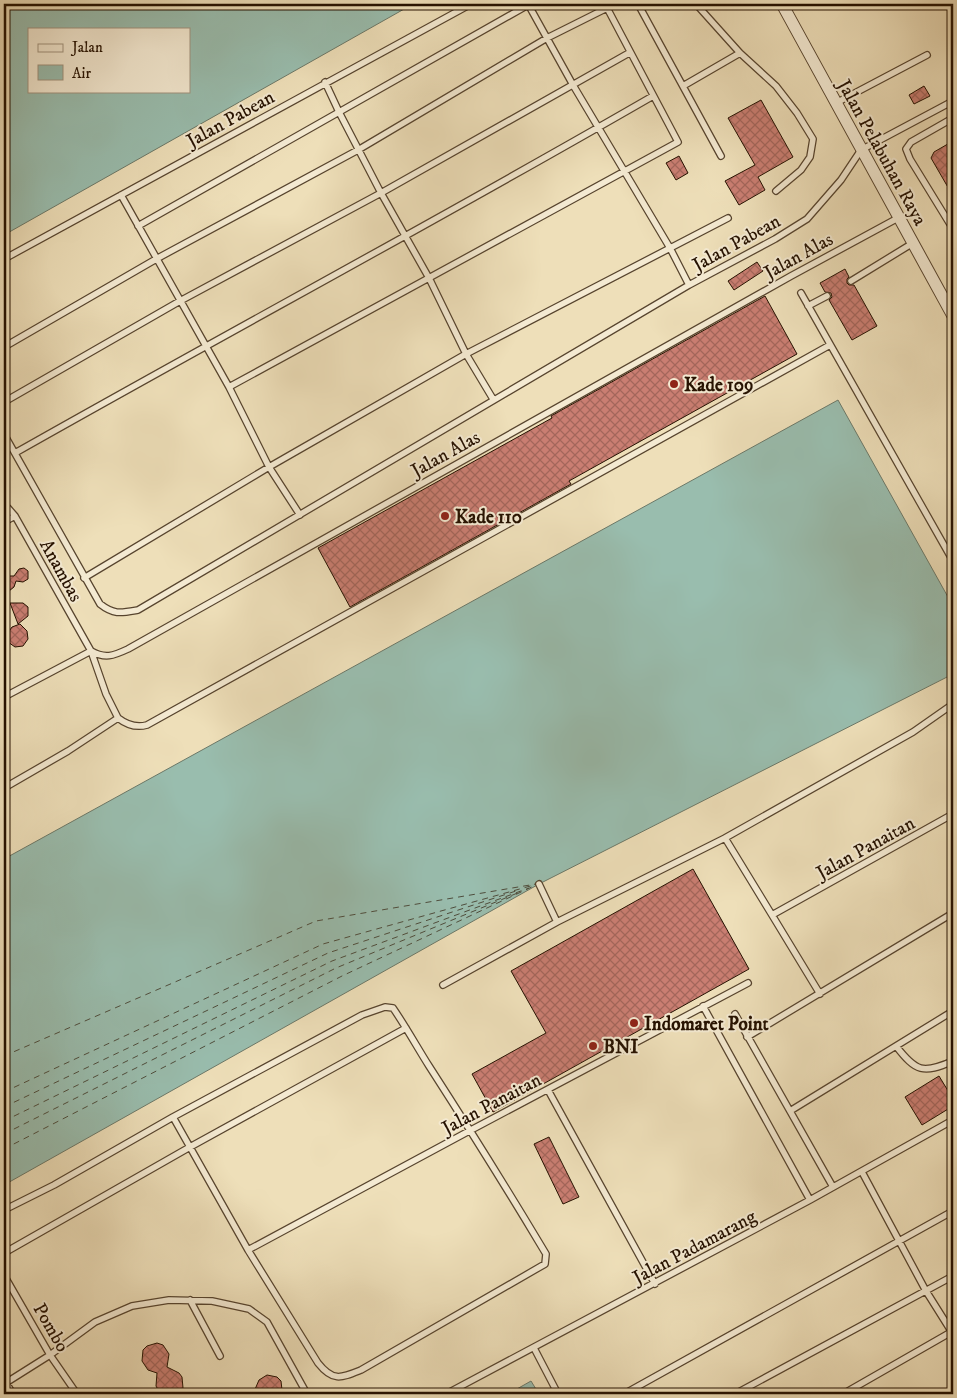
<svg xmlns="http://www.w3.org/2000/svg" width="957" height="1398" viewBox="0 0 957 1398" font-family="'IM FELL DW Pica',serif">
  <style>
    .water { fill: #99bdae; stroke: #6b7868; fill-rule: evenodd }
    .lines { fill: none; stroke-linecap: round; stroke-linejoin: round }
    .ferry { stroke: #4e4d3d; stroke-width: 1; stroke-dasharray: 6 5; stroke-linecap: butt }
    .building { fill: url(#building-cross-hatch); stroke: #251100 }
    .lane-casing { stroke: #57442e; stroke-width: 8 }
    .street-casing { stroke: #57442e; stroke-width: 13 }
    .lane { stroke: #f4ead2; stroke-width: 5.5 }
    .street { stroke: #f4ead2; stroke-width: 11 }
    .poi-dot { fill: #8f2418; stroke: #f4ead2; stroke-width: 2 }
    .labels { text-anchor: middle; stroke-width: 4; stroke-linejoin: round; paint-order: stroke }
    .street-label { font-size: 19px; fill: #251100; stroke: #f4ead2 }
    .poi-label { font-size: 19px; font-weight: bold; fill: #251100; stroke: #f4ead2; text-anchor: start }
  </style>
  <defs>
    <pattern id="building-cross-hatch" width="8" height="8" patternUnits="userSpaceOnUse" patternTransform="scale(1.25)"><rect width="8" height="8" fill="#ca7e72"/><path d="M0 0l8 8M0 8l8-8" fill="none" stroke="#a4665b"/></pattern>
  </defs>
  <rect width="100%" height="100%" fill="#eedfb9"/>
  <filter id="stains"><feTurbulence type="fractalNoise" baseFrequency=".004" numOctaves="4"/><feColorMatrix values="0 0 0 0 .2 0 0 0 0 .09 0 0 0 0 .02 0 0 0 .5 -.17"/></filter>
  <radialGradient id="worn" r=".72"><stop offset=".6" stop-color="#630" stop-opacity="0"/><stop offset="1" stop-color="#630" stop-opacity=".3"/></radialGradient>
  <path class="water" d="M4,4H413L4,235ZM29,29H189V91H29Z
    M838,400L953,606V674L539,884L4,1185V859Z
    M531,1381L539,1394H508Z"/>
  <g class="lines">
    <path class="ferry" d="M4,1056L316,921L536,884
      M4,1092L323,944L534,885
      M4,1107L328,953L519,890
      M4,1121L332,961L529,888
      M4,1134L336,968L520,892
      M4,1149L342,976L536,885"/>
  </g>
  <path class="building" d="M924,86L930,96L914,104L909,95Z
    M761,100L793,157L758,177L765,190L739,205L725,181L755,165L728,118Z
    M953,141V196L931,158L934,152Z
    M679,156L688,173L676,180L666,163Z
    M757,262L763,271L734,290L728,281Z
    M845,269L849,277L847,279V283L849,285H854L877,326L852,340L829,300L832,297L831,293L825,292L820,283Z
    M765,296L797,354L569,481L571,484L350,607L318,548L552,418L551,416Z
    M24,568L28,571V579L23,582L16,581L14,587L4,595V576H14L19,569Z
    M10,603H23L28,607V616L18,624Z
    M20,624L27,631L28,639L23,646L15,647L8,642L7,634L12,627Z
    M693,869L749,969L493,1112L472,1074L546,1033L511,971Z
    M939,1076L953,1099V1106L922,1125L905,1097Z
    M549,1137L579,1197L563,1204L534,1144Z
    M157,1343L163,1345L169,1354L167,1367L179,1373L182,1377L183,1388L180,1394H160L156,1386L157,1373L148,1370L142,1361L143,1350L147,1346Z
    M267,1375L277,1377L281,1381L282,1390L281,1394H253L259,1380Z"/>
  <g class="lines">
    <g class="lane-casing">
      <path id="lane" d="M528,4L573,85L670,248L689,285L775,239L807,219L841,180L861,150L953,101
        M638,4L721,156
        M696,4L740,53L776,86L797,113L813,139L810,157L801,170L776,191
        M325,82L339,112L381,193L429,278L466,354L493,399
        M683,86L740,53
        M836,103L927,55
        M121,195L229,387L269,467L300,515
        M138,226L528,5
        M953,229L910,159L906,149L911,142L953,118
        M4,259L471,4
        M851,281L913,243
        M801,293L953,561
        M808,306L827,296
        M4,347L158,258L358,150L547,38L607,8
        M229,387L678,142L605,4
        M4,402L180,301L381,193L629,53
        M4,434L100,604C114,615 121,613 138,610L689,285
        M15,453C227,333 442,218 653,96
        M4,507L8,508L15,516L91,651L106,694L118,718L68,751L4,788
        M4,522L15,516
        M84,578L269,467L466,354L728,218
        M4,697L91,651C105,659 113,656 128,649L791,276L898,218
        M118,718C127,725 136,728 147,725L830,345
        M725,838L913,732L953,704
        M539,884L557,922
        M772,915L820,994
        M443,985L557,922L725,838L772,915L953,814
        M703,1006L810,1200
        M735,1014L833,1187
        M747,1037L953,913
        M896,1046C916,1072 923,1074 953,1061
        M548,1090L655,1284
        M790,1111L953,1011
        M862,1172L926,1291L953,1334
        M4,1210L54,1185L173,1117L362,1015L385,1007L393,1008C406,1027 417,1047 429,1066C467,1125 504,1184 540,1244L546,1254L545,1264L361,1370C341,1378 333,1382 318,1363L248,1250L173,1117
        M248,1250L471,1130L748,983
        M4,1253L190,1147L406,1028
        M4,1275L50,1355L77,1394
        M190,1300L220,1356
        M534,1348L558,1394
        M6,1383L13,1394
        M4,1384L50,1355L95,1322L132,1306L169,1300L212,1301L249,1309L267,1322L307,1394
        M446,1394L810,1200L953,1120
        M624,1394L953,1211
        M735,1394L953,1276
        M843,1394L953,1331"/>
    </g>
    <g class="street-casing">
      <path id="street" d="M782,4L953,316"/>
    </g>
    <use href="#lane" class="lane"/>
    <use href="#street" class="street"/>
  </g>
  <g class="poi-dot">
    <circle cx="674" cy="384" r="5"/>
    <circle cx="445" cy="516" r="5"/>
    <circle cx="634" cy="1023" r="5"/>
    <circle cx="593" cy="1046" r="5"/>
  </g>
  <g class="labels">
    <g class="street-label">
      <text transform="translate(230 118) rotate(-29)" y="7">Jalan Pabean</text>
      <text transform="translate(883 152) rotate(61)" y="7">Jalan Pelabuhan Raya</text>
      <text transform="translate(736 242) rotate(-29)" y="7">Jalan Pabean</text>
      <text transform="translate(798 255) rotate(-29)" y="7">Jalan Alas</text>
      <text transform="translate(445 453) rotate(-29)" y="7">Jalan Alas</text>
      <text transform="translate(62 570) rotate(61)" y="7">Anambas</text>
      <text transform="translate(865 847) rotate(-29)" y="7">Jalan Panaitan</text>
      <text transform="translate(491 1103) rotate(-28)" y="7">Jalan Panaitan</text>
      <text transform="translate(694 1246) rotate(-28)" y="7">Jalan Padamarang</text>
      <text transform="translate(52 1327) rotate(60)" y="7">Pombo</text>
    </g>
    <g class="poi-label">
      <text x="684" y="391">Kade 109</text>
      <text x="455" y="523">Kade 110</text>
      <text x="644" y="1030">Indomaret Point</text>
      <text x="603" y="1053">BNI</text>
    </g>
  </g>
  <rect width="957" height="1398" fill="none" stroke="#eedfb9" stroke-width="20"/>
  <rect x="5" y="5" width="947" height="1388" fill="none" stroke="#251100" stroke-width="2.5"/>
  <rect x="10" y="10" width="937" height="1378" fill="none" stroke="#251100"/>
  <rect x="28" y="28" width="162" height="65" fill="#f4ead2" stroke="#a1937e"/>
  <rect x="38" y="44" width="25" height="8" fill="#f4ead2" stroke="#a1937e"/>
  <text x="72" y="52" font-size="15" fill="#251100">Jalan</text>
  <rect x="38" y="65" width="25" height="15" fill="#99bdae" stroke="#a1937e"/>
  <text x="72" y="78" font-size="15" fill="#251100">Air</text>
  <rect width="100%" height="100%" filter="url(#stains)"/>
  <rect width="100%" height="100%" fill="url(#worn)"/>
</svg>
